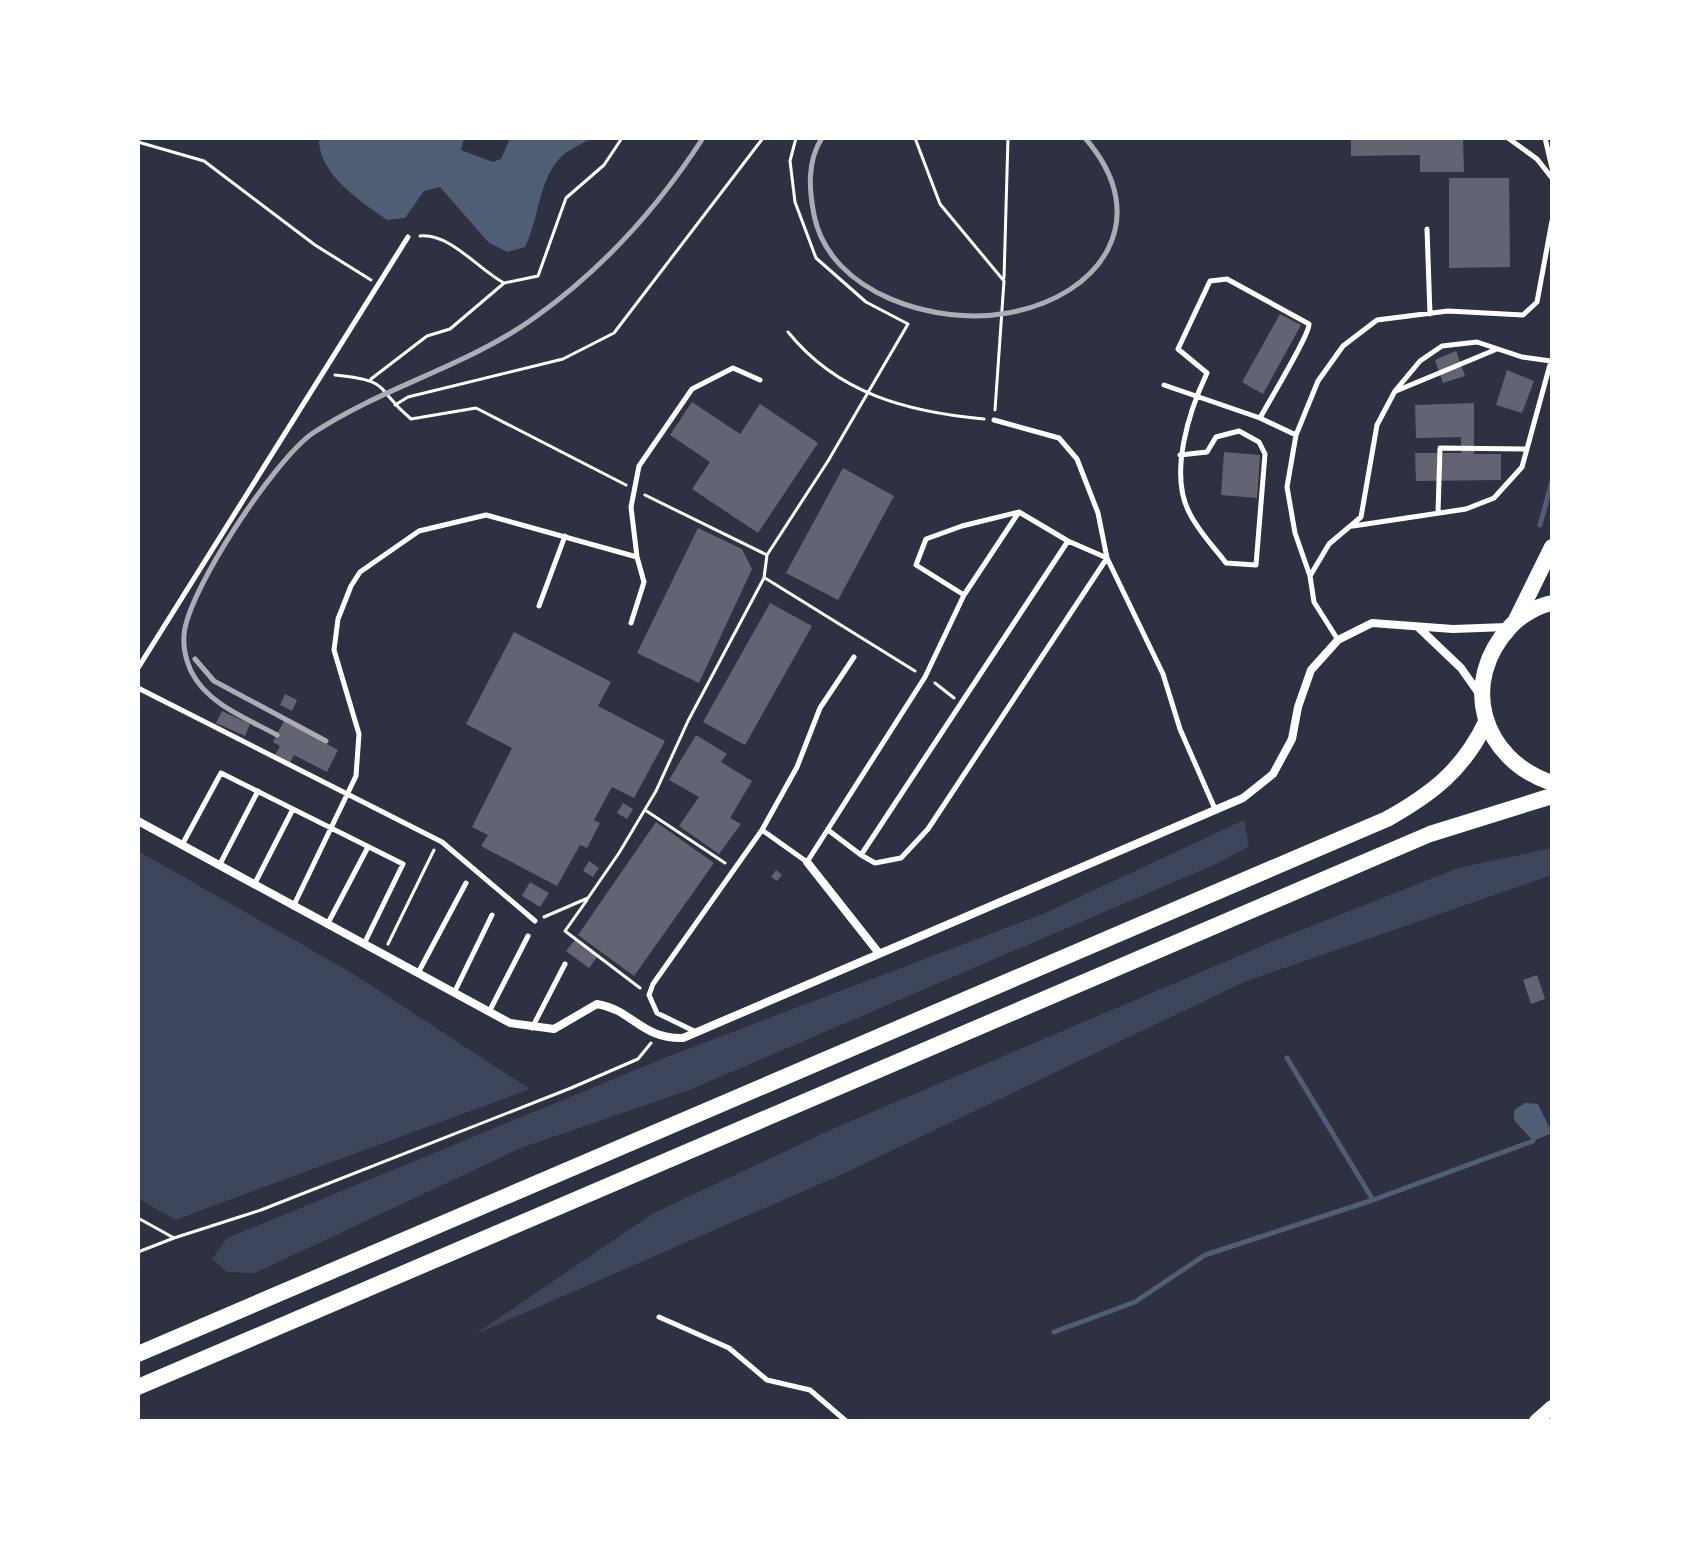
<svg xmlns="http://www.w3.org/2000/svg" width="1690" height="1559" viewBox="0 0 1690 1559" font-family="Commissioner,sans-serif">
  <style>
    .green { fill: #3c4559 }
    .water { fill: #4f5d75 }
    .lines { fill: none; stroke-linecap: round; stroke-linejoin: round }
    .stream { stroke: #4f5d75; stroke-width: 5 }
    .building { fill: #626471 }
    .path { stroke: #fff; stroke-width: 3 }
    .service { stroke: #fff; stroke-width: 5 }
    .minor { stroke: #fff; stroke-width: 8 }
    .secondary { stroke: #fff; stroke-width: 14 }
    .trunk { stroke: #fff; stroke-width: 16 }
    .rail { stroke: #abadb3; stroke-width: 5 }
  </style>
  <rect width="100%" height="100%" fill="#2d3142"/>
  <path class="green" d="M1244,820L1249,846L1216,864L692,1089L521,1148L255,1273L227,1272L212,1259L227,1238L677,1053L1043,914Z
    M1552,848V875L1244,982L845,1173L474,1335L652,1214L837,1127L1269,943L1458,868Z
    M138,851L347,970L530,1089L175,1220L138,1198Z"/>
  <path class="water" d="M319,138H464L461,150L493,162L501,159L510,138H592C582,144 567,150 559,159C538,183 539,219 525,247L508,252L489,243L440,187L424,191L405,218L387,220C360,201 318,174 319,138Z
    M1525,1103L1538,1104L1552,1133L1533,1141L1514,1120V1110Z"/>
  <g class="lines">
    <path class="stream" d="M1540,525L1552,481
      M1287,1058L1373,1200
      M1054,1332L1135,1302L1205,1255L1373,1200L1533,1141"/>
  </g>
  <path class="building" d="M1351,138H1463L1464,172H1420V155L1351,156Z
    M1449,178H1509L1510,267L1449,268Z
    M1280,314L1301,325L1263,394L1242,382Z
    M1456,351L1465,376L1443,383L1435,360Z
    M1507,370L1534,381L1522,413L1496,405Z
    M692,402L740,434L760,404L818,443L758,533L692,489L710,462L670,435Z
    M1474,403V454H1501V480L1416,481L1415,453H1461V437L1416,438L1415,405Z
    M1224,452L1260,455L1257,498L1221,495Z
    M843,468L894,496L838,600L786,573Z
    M698,528L742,549L752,569L699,683L637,653Z
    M770,603L812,626L745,745L703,722Z
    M514,632L611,682L598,706L665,741L634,798L612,787L594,820L600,823L587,848L580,845L557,886L481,846L488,835L472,827L512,748L466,724Z
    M285,694L297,700L292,711L280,705Z
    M222,711L250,724L245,736L216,723Z
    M284,721L338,750L327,772L294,755L290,763L275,755L280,746L273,742Z
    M696,735L727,754L721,762L752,781L730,818L741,824L719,854L679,826L699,797L669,780Z
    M623,803L633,809L627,819L617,813Z
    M656,822L714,863L634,976L578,935Z
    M589,861L599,868L593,877L583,871Z
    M776,870L782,875L777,881L771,877Z
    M530,882L549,893L540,907L522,896Z
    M575,940L597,957L589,968L566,951Z
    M1537,975L1545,999L1531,1004L1523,980Z"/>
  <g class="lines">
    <path class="path" d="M915,138L940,204L1004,281L995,410
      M138,142L204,161L315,245L371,280
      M420,236C450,233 478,269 504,283L538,276L566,198L604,165L622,138
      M1004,278L1008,138
      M788,332C838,394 908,412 984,419
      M335,375C393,381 373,387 411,419L476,408L626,485
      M371,379L427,336L450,329L503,284
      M395,405L408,397L563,359L614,333L763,138
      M645,495L767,555
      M765,578L915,671
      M935,683L954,698
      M645,810L725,863
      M587,900L565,931L640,988
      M544,917L588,898L619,853L656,791L688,721L764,578L767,555L828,461L908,324L866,302L816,258L795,202L790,161L796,138
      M388,944L434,850
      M138,1218L174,1238L261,1210L571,1088L638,1059L651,1043
      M138,1252L174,1238"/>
    <path class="service" d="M1508,138L1537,159L1552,178
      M1545,138L1552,168
      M1427,229L1430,314
      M1164,385L1260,418L1296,435
      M1396,391L1497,349
      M994,420L1059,438L1077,459L1098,513L1107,558L1163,674L1180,729L1215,809
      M1180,455L1207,452L1216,437L1239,431L1259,442L1265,454L1256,565L1226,563C1214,547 1198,531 1189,512C1169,473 1189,411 1207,373L1178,349L1210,281L1227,279L1309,324C1310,334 1268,403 1260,418
      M1438,513L1440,448L1524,449
      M1310,576L1329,544L1361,517L1377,425L1395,391L1420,361L1442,346L1477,342L1522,357L1551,361L1522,467L1494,498L1466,509L1353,526
      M964,595L916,565L926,539L962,526L1019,512
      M539,606L565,536
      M631,623L644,582L637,557L631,507L639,466L692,389L733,368L760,380
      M1338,640L1314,602L1310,576L1295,533L1287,487L1296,435L1318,381L1343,346L1377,320L1448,311L1523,315L1537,302L1552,221
      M138,668L408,237
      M138,688L442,842L535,921
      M762,830L807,862L925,677L964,595L1019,512L1068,541L861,855L828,830
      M182,845L221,773L403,864L364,944
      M861,855L875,863L901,858L928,829L1107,558L1068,541
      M219,866L258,791
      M254,885L293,809
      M293,907L356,776L359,734L334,650L338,619L351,586L360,572L419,531L486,515L637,557
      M327,925L368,847
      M418,973L466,883
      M454,993L492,915
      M489,1012L528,936
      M532,1028L565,964
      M694,1031L657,1013L649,995L653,984L762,830L797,767L820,708L854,657
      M659,1317L729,1348L767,1380L810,1390L846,1421"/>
    <path class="minor" d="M1418,627L1461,668L1480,695
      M138,821L510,1023L554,1029L597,1004C633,1010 641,1039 683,1038L1243,798L1273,774L1292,739L1298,707L1311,670L1338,640L1372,623L1453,629L1507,627
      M807,862L878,952"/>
    <path class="secondary" d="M1536,1421L1552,1407"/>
    <path class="trunk" d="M1552,603C1537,606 1520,616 1510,627C1459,682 1481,759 1552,783
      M1516,620L1552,547
      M138,1354L1387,819C1432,794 1464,769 1486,722
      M138,1387L1430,834L1552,796"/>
    <path class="rail" d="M822,138C807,161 809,189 814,215C830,295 937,326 1008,313C1102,296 1155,218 1085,138
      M195,659L214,681L326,741
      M277,735C246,718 207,704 191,671C186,660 183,647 184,635C187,591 276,458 313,433C382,387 466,367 534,318C603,269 657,209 703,138"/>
  </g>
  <rect width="1690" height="1559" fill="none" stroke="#ffffff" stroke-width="280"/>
</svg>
